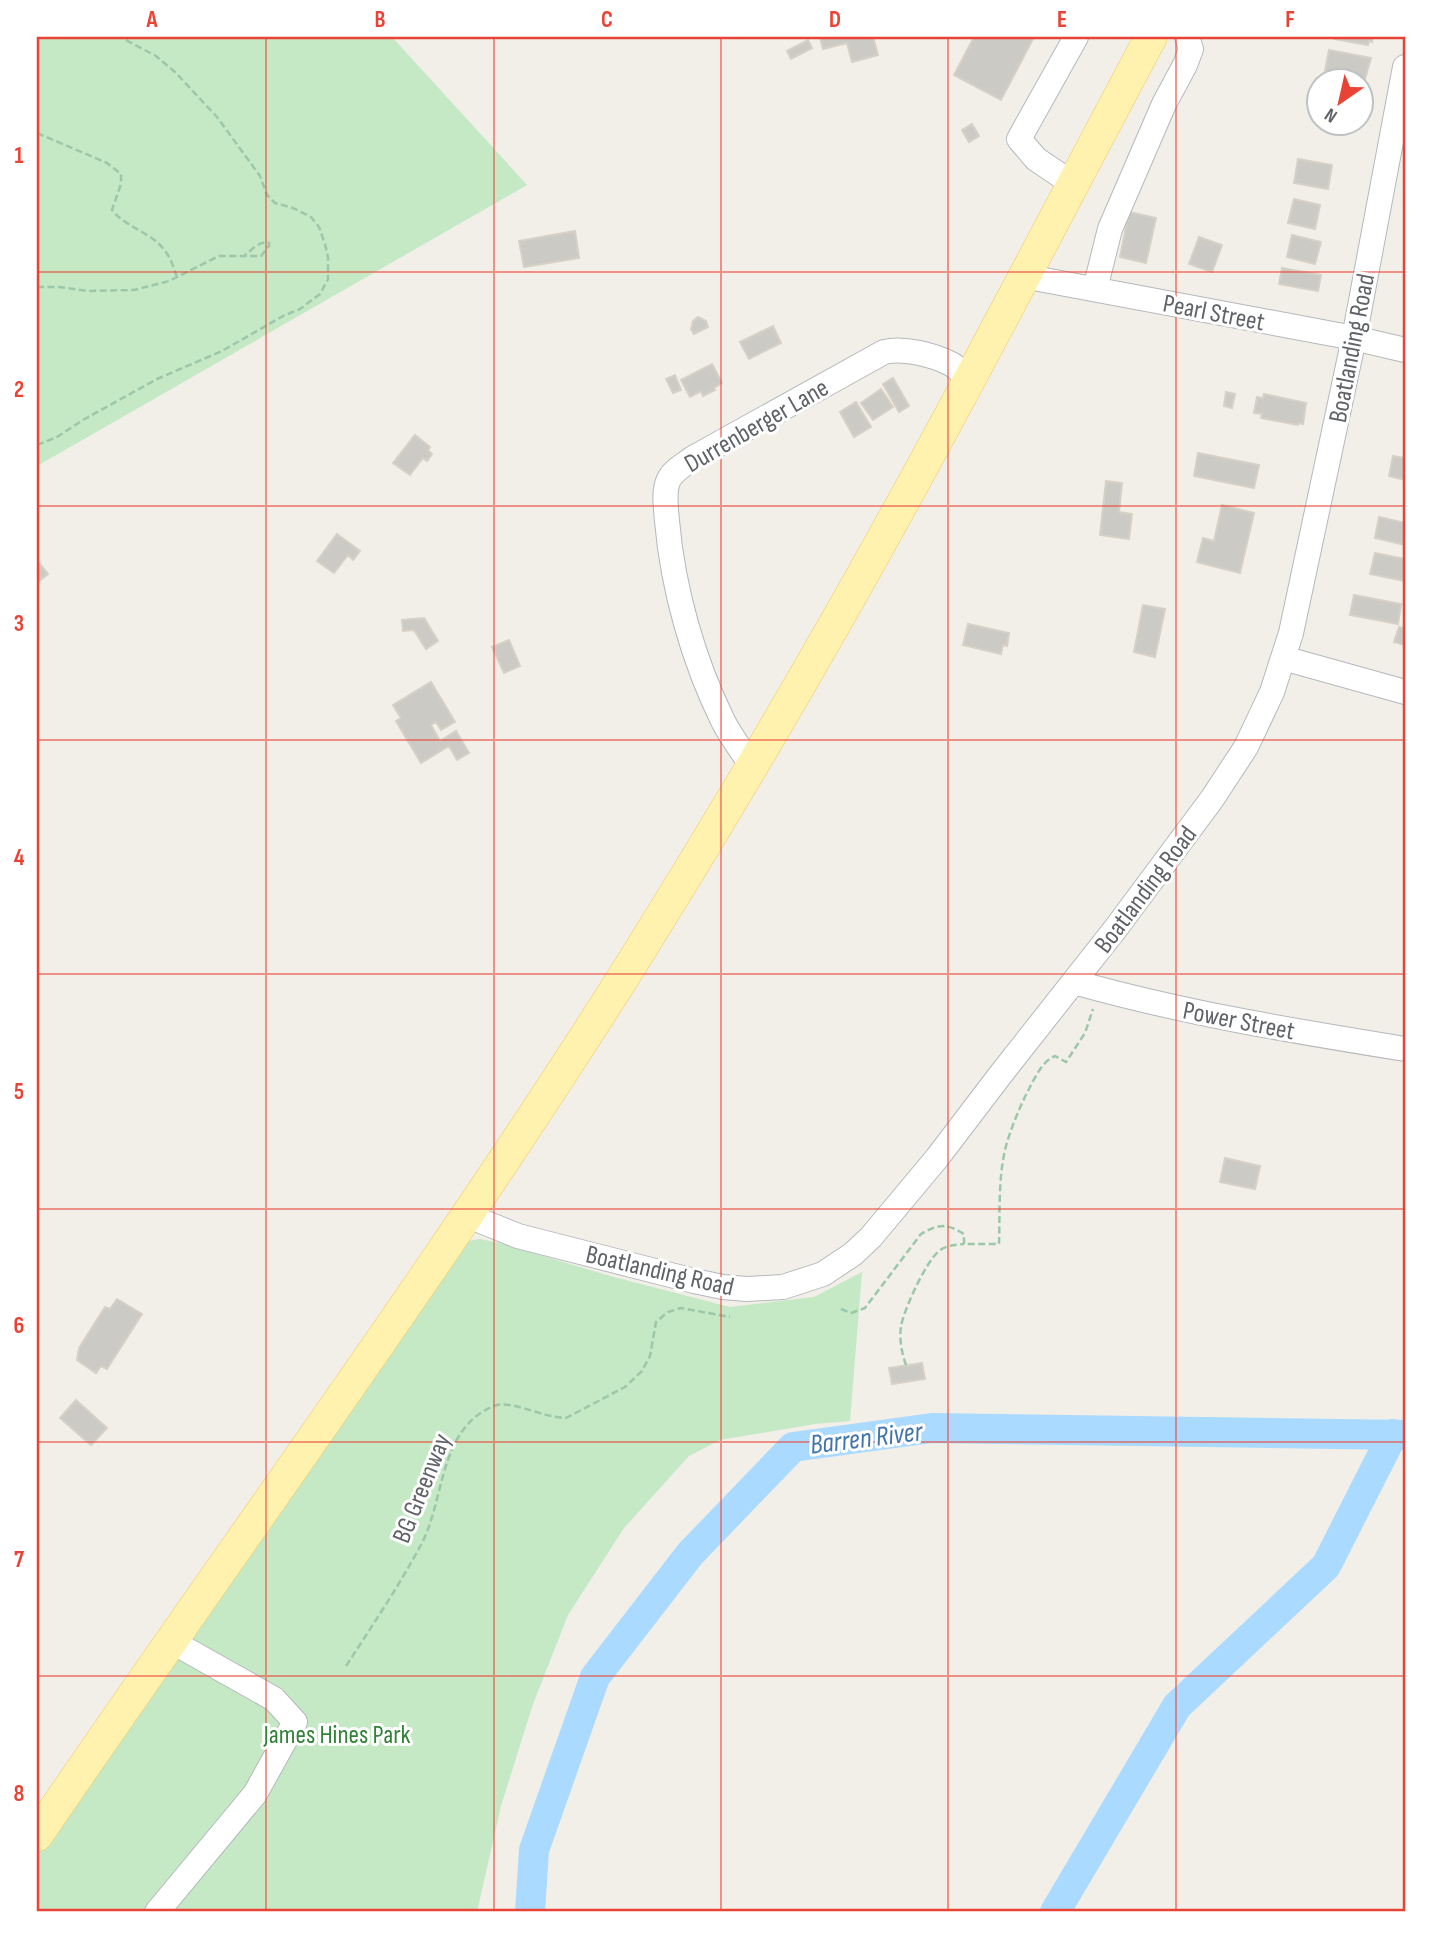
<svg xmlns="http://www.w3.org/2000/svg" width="1442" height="1949" viewBox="0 0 1442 1949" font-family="'Sofia Sans Condensed',sans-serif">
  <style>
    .green { fill: #c5e8c5 }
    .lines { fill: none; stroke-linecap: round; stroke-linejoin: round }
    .river { stroke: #aadaff; stroke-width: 30 }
    .building { fill: #cccac5; stroke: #d6d1c6; stroke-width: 2 }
    .minor-casing { stroke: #b5b8bc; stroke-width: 26 }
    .major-casing { stroke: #f2c960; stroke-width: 33 }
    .path { stroke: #9cc7a9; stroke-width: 2.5; stroke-dasharray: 7 3.5; stroke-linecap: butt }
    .minor { stroke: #fff; stroke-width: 24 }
    .major { stroke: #fff2af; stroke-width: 32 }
    .grid { fill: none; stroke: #ea4335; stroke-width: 2; stroke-opacity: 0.55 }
    .labels { text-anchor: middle; stroke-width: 6; stroke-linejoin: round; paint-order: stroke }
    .street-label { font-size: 26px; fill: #5f6368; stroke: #fff }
    .park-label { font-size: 26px; fill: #348238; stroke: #fff }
    .water-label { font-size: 28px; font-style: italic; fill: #4174aa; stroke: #fff }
    .neatline { fill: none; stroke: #ea4335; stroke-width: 2.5 }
    .grid-label { font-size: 23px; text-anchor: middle; font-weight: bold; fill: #ea4335 }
  </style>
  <rect width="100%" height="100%" fill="#f1efe8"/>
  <path class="green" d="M37,37H392L527,185L37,466Z
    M480,1239L500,1243L610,1276L730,1307L814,1297L862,1272L850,1421L815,1424L720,1440L689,1456L624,1528L568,1615L533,1704L501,1806L477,1912H37V1854L468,1241Z"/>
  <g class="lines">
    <path class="river" d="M530,1912L534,1850L595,1677L690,1554L793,1447L932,1428L1405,1435
      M1055,1912L1177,1706L1326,1566L1393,1434"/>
  </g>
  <path class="building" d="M820,37H873L878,55L852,62L847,43L823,49Z
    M974,37H1034L1001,100L954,75Z
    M1334,37H1373L1372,42L1369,41L1368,45L1334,39Z
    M808,40L812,48L791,59L787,51Z
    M1329,50L1371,58L1365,79L1325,71Z
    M972,124L979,136L969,142L962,130Z
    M1298,159L1332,165L1328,189L1294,183Z
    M1294,199L1320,205L1315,229L1288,223Z
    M1129,212L1156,218L1146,263L1120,257Z
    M575,231L579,258L524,267L519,241Z
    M1292,235L1321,242L1315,264L1287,257Z
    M1199,237L1222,245L1212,272L1189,264Z
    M1282,268L1321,275L1318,291L1279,284Z
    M698,317L706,321L708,327L694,334L691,329L693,321Z
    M773,326L781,343L749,359L740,342Z
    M712,364L722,383L714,388L715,390L703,396L701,391L690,397L681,380Z
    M675,375L681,390L673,393L666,379Z
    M893,378L909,406L899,412L883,384Z
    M881,389L893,407L873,420L861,403Z
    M1226,392L1235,394L1232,408L1224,406Z
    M1264,394L1306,403L1303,424L1299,423L1298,425L1261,418L1262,414L1254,413L1257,397L1263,398Z
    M856,402L871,427L854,437L840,412Z
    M415,435L430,447L428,450L432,454L427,461L423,458L410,475L393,463Z
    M1198,453L1259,465L1254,488L1194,476Z
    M1393,456L1405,458V480L1389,476Z
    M1106,481L1122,483L1119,512L1132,514L1129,539L1100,535Z
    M1222,505L1254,513L1240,573L1197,562L1203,538L1214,541Z
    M1379,517L1405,523V545L1375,538Z
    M337,534L360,551L353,560L348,555L334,573L317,561Z
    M1375,553L1405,559V581L1370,574Z
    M37,560L48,574L37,583Z
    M1354,595L1401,604L1398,624L1350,615Z
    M1143,605L1165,609L1155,657L1134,652Z
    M424,618L438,641L426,649L414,630L403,631L402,620Z
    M968,624L1009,633L1007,646L1003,645L1001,654L963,645Z
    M1399,627L1405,629V645L1394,642Z
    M509,640L520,666L504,673L492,647Z
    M431,682L455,722L441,730L436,722L431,725L440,741L456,731L469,753L457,760L449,746L421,763L396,721L401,718L393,705Z
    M1225,1158L1260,1166L1255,1189L1220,1182Z
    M117,1299L142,1314L107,1369L101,1366L96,1373L77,1360L79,1348L105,1307L110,1309Z
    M922,1363L925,1379L892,1384L889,1368Z
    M76,1400L107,1428L91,1445L60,1418Z"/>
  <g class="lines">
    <g class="minor-casing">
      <path id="minor" d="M1073,184L1036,159L1019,139L1076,37
        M1023,276L1354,338L1405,350
        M1095,289L1110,229L1164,104L1185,65L1191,49L1187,37
        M1283,658L1405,692
        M752,766C742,751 731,737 723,721C693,660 673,589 667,521C666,508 663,491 669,479C674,470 685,464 693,458L884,352C903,347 934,355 951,364C957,367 963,374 969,379
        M1074,982C1183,1013 1294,1031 1405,1049
        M466,1215L518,1236L694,1281L723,1287L747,1289L783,1287L823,1274L853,1254L871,1237L937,1158L1001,1074L1116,928L1212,799L1246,747L1272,692L1291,633L1354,338L1405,67
        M157,1912L255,1794L295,1722L274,1699L171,1641"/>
    </g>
    <g class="major-casing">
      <path id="major" d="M37,1835C235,1545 444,1262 631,965C701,853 768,741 833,627C944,433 1046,234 1151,37"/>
    </g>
    <path class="path" d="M37,133L107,163L121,174V184L112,210C126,228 152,232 165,251C171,258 174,269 177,277
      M37,287H60L88,291L134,290L169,281L219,256H261L269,246V243C260,240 252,250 245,255
      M37,445L57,437L83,420L157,379L222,351L283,316L300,309L320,294L328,279V257L325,244L319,227L311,217L293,208L275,203L267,195L260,176L217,117L175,72L156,56L120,37
      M841,1309L851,1313L865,1308L921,1234C938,1224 947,1223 964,1234V1244H999C1000,1212 998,1177 1006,1146C1012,1125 1021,1104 1031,1085C1037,1074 1043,1061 1055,1056L1066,1062L1085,1033L1093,1009
      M906,1365C902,1354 899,1339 901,1327C903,1311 926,1262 938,1252C945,1245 955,1245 964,1244
      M346,1666C372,1626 399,1586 422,1543C445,1498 439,1428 494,1406C511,1399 543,1418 566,1418L625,1387L642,1371L650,1356L656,1322L668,1312L681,1308L730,1317"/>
    <use href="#minor" class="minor"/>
    <use href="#major" class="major"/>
  </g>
  <path class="grid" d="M266,37V1912M494,37V1912M721,37V1912M948,37V1912M1176,37V1912M37,272H1405M37,506H1405M37,740H1405M37,974H1405M37,1209H1405M37,1442H1405M37,1676H1405"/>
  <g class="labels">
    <g class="street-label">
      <text transform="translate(1214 312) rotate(11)" y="9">Pearl Street</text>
      <text transform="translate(1351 348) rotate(-79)" y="9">Boatlanding Road</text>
      <text transform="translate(756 425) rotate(-30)" y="9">Durrenberger Lane</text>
      <text transform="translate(1145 889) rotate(-53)" y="9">Boatlanding Road</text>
      <text transform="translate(1239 1020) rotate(11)" y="9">Power Street</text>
      <text transform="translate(660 1270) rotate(13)" y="9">Boatlanding Road</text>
      <text transform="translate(421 1488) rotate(-68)" y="9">BG Greenway</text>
    </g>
    <g class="park-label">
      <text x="337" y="1743">James Hines Park</text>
    </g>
    <g class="water-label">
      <text transform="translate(866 1437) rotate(-7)" y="10">Barren River</text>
    </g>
  </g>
  <rect width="1442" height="1949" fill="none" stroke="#ffffff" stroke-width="77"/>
  <g transform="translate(1340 102) rotate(214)"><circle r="33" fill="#ffffff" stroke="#bfc1c3" stroke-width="2"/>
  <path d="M0-5L12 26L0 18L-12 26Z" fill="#ea4335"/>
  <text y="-10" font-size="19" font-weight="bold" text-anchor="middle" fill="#5f6368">N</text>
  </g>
  <rect x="38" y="38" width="1366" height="1872" class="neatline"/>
  <g class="grid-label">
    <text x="152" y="27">A</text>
    <text x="380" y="27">B</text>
    <text x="607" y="27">C</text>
    <text x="835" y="27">D</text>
    <text x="1062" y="27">E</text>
    <text x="1290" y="27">F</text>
    <text x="19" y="163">1</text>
    <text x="19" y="397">2</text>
    <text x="19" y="631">3</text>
    <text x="19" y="865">4</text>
    <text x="19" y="1099">5</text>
    <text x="19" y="1333">6</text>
    <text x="19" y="1567">7</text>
    <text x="19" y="1801">8</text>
  </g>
</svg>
